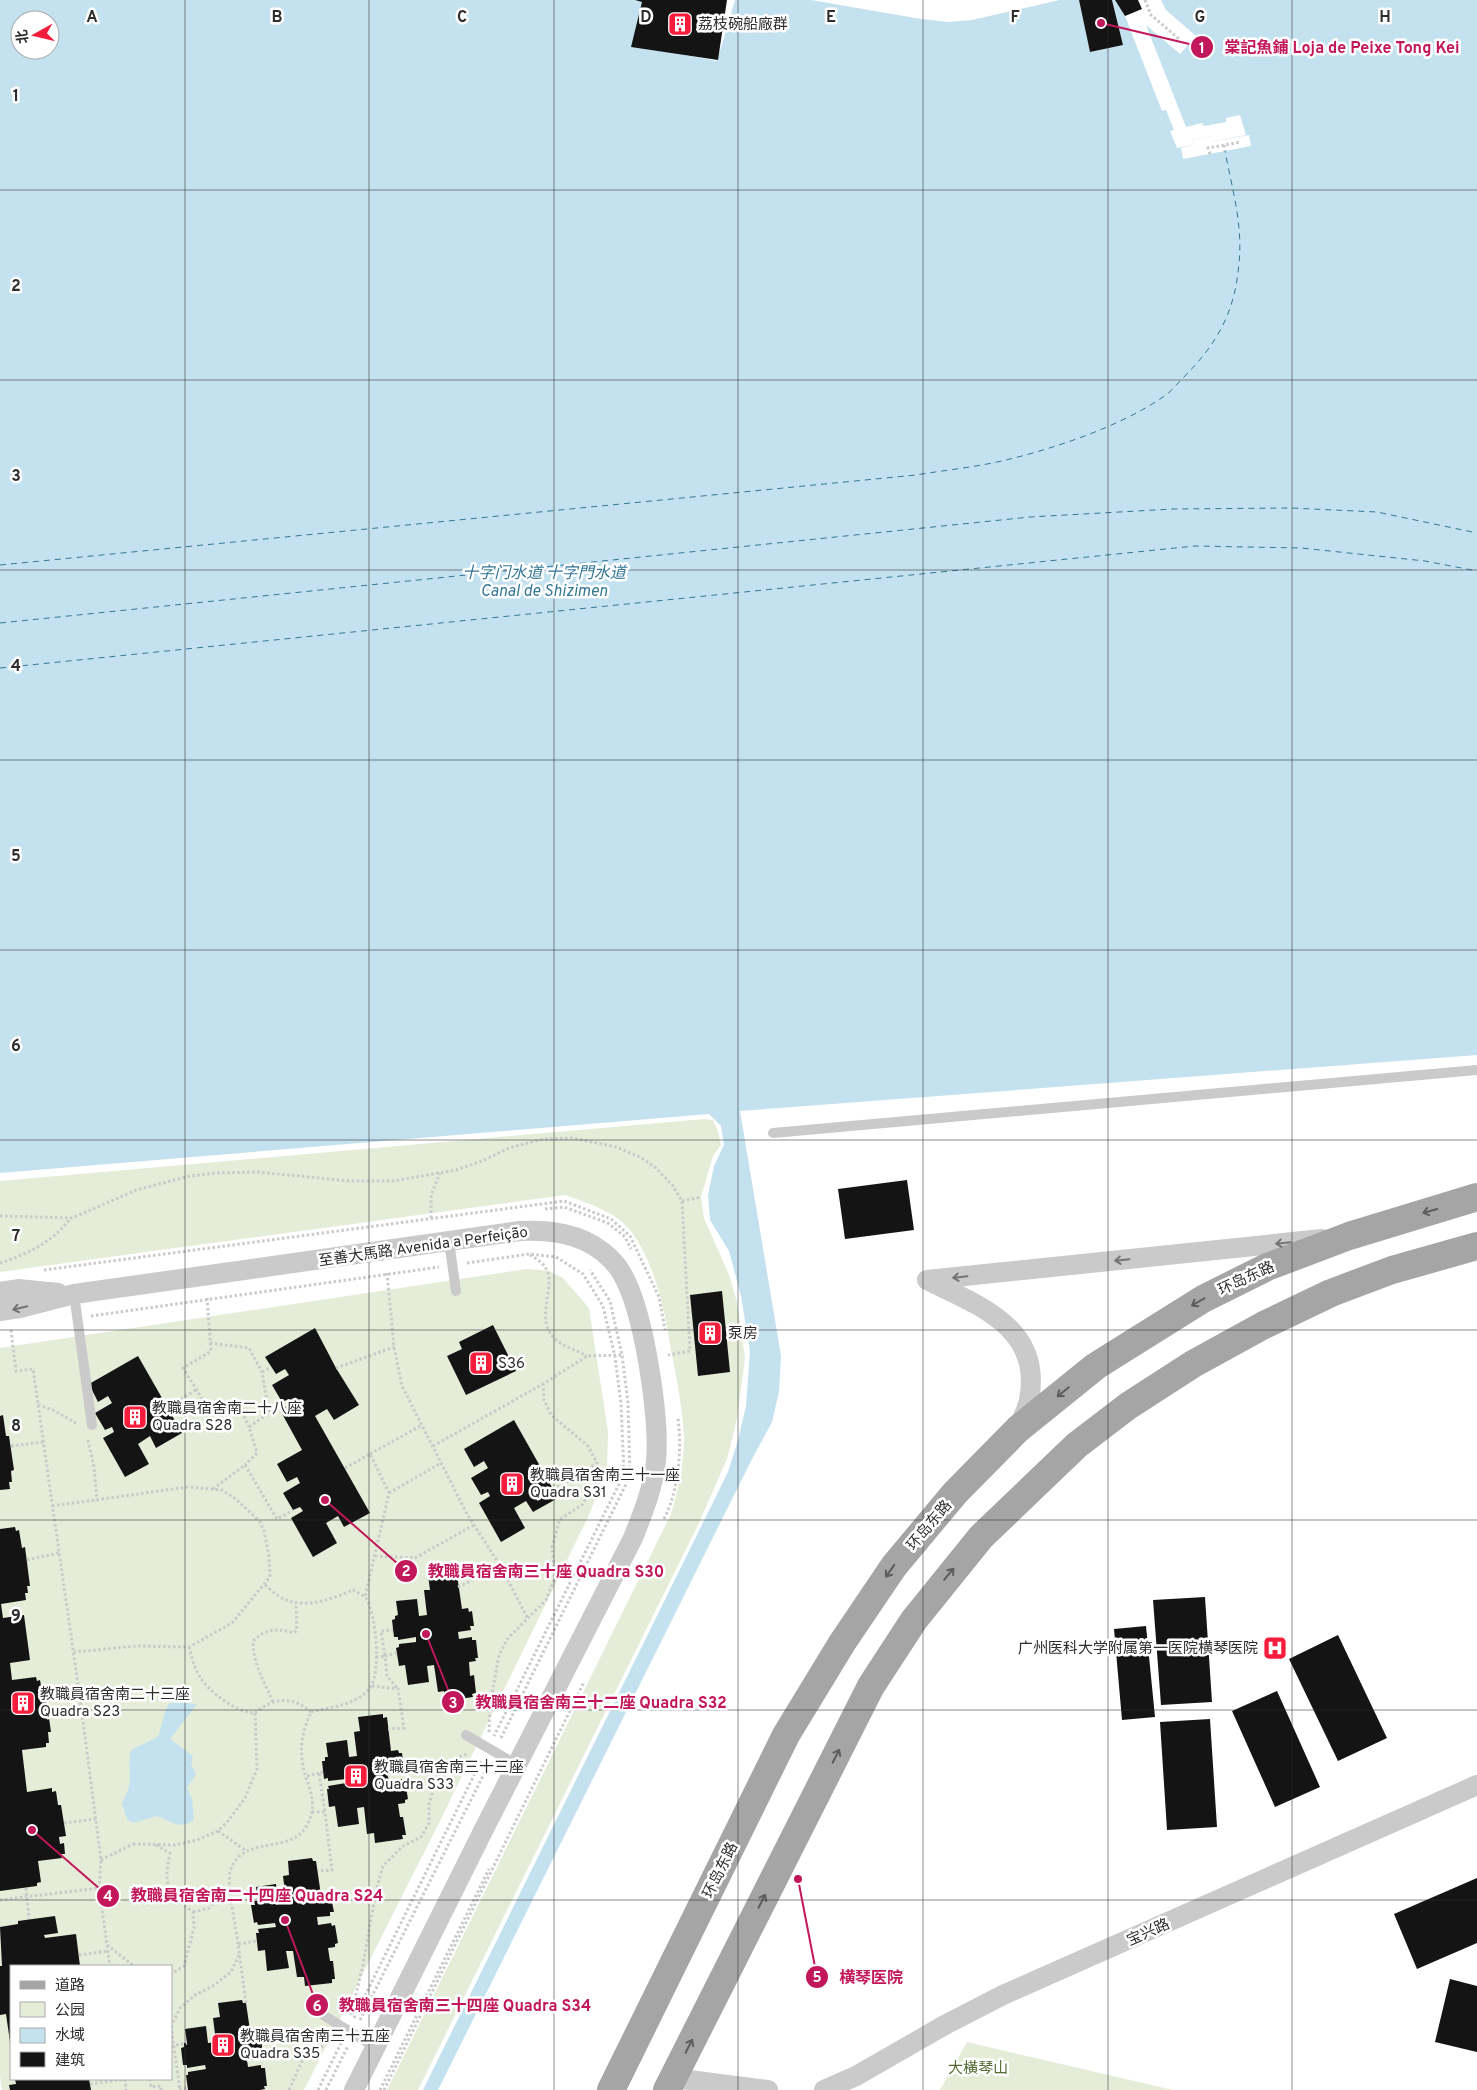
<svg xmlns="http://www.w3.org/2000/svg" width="1477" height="2090" viewBox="0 0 1477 2090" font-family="Overpass,'Noto Sans SC',sans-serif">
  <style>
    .green { fill: #e5edd9; fill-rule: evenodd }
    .water { fill: #c3e1ef; fill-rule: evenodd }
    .pier { fill: #fff }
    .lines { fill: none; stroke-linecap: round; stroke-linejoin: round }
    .ferry { stroke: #347797; stroke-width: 1; stroke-dasharray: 6 5; stroke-linecap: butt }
    .building { fill: #141414 }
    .path { stroke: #cacaca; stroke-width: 3; stroke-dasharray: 2.5 2.5; stroke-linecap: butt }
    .service { stroke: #cacaca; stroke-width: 10 }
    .minor { stroke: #cacaca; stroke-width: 20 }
    .primary { stroke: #a5a5a5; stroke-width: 28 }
    .oneway { stroke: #5d5d5d }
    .oneway2 { stroke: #747474 }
    .grid { fill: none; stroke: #2d2d2d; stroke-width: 1; stroke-opacity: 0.55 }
    .labels { text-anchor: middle; stroke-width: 5; stroke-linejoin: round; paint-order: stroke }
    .poi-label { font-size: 15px; fill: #2d2d2d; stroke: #fff; text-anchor: start }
    .street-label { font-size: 15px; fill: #2d2d2d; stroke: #fff }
    .park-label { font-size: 15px; fill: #546d36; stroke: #fff }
    .water-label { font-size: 16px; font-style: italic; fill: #347797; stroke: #fff }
    .grid-label { font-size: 16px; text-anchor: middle; font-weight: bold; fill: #2d2d2d; stroke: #fff; stroke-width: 5; stroke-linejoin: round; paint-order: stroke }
    .leader { fill: none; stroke: #c2185b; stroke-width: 2 }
    .callout-dot { fill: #c2185b; stroke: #fff; stroke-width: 2 }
    .mark-label { font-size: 15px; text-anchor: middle; font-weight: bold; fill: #fff }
    .callout-label { font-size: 16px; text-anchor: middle; font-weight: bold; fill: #c2185b; stroke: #fff; stroke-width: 5; stroke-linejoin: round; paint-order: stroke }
  </style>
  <rect width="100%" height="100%" fill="#fff"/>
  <path class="green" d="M704,1119L713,1120L718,1131L721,1145L713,1156L701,1197L704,1218L729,1275L737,1302L745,1358L737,1419L727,1459L698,1525L418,2090H387L671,1514C678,1490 684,1465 684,1439C683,1413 678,1386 673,1360C665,1317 659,1272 633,1234C618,1212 589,1204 565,1195L0,1272V1181Z
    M527,1269L549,1271L563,1278L589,1308L608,1432L607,1470L589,1515L440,1821L304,2090H2L0,2076V1348ZM11,1966H171V2079H11Z
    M967,2042L1173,2090H940Z"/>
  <path class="water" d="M0,0H644L637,46L717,61L735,0H811L921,19L949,22L972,20L1060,0H1079L1090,52L1123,45L1112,0H1115L1125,16L1162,111L1166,110L1174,130L1170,131L1177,148L1194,145L1192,140L1213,136L1215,141L1246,135L1240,115L1226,118V122L1204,126L1202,123L1186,127L1146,25L1180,54L1196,36L1166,10L1161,0H1477V1055L740,1111L781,1356L779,1392L772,1422L752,1459L438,2090H423L728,1472L738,1440L746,1406L750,1351L741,1296L729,1251L710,1220L708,1195L714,1166L724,1145L721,1126L709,1114L0,1173ZM20,20H50V50H20Z
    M176,1702L197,1704L170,1739L193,1756L191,1764L196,1774L187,1788L192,1799L194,1819C181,1831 171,1821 157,1816L133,1823L127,1819L122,1803C136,1779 126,1772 131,1750L158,1737C163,1725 162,1715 169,1704Z"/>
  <path class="pier" d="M1249,135L1251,146L1183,159L1181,148L1194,145L1192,140L1213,136L1215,141Z"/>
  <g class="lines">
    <path class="ferry" d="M0,565L916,475C946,470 977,467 1006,460C1056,448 1121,426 1163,397C1170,393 1176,385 1182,379C1217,344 1235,313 1239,263C1243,225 1232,188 1225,151
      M0,623L1030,517L1173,509L1291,508L1377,512L1477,533
      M0,668L1195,546L1301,548L1425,561L1477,571"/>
  </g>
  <path class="building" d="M635,0H727L718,60L631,47L642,2Z
    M1079,0H1112L1123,45L1090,52Z
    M1115,0H1138L1142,9L1125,16Z
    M907,1180L914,1230L845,1239L838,1189Z
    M722,1291L730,1372L698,1376L690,1295Z
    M493,1325L516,1371L466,1395L447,1356L462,1349L459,1342Z
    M315,1328L336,1368L359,1405L334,1420L327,1409L315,1416L370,1513L344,1527L338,1516L326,1523L337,1543L313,1557L291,1518L303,1511L300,1507L293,1510L283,1493L300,1483L297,1477L287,1482L277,1464L302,1450L280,1410L292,1403L289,1399L282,1402L272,1385L289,1375L285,1369L276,1374L265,1357Z
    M138,1356L182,1433L156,1448L150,1436L138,1444L149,1464L125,1477L103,1438L114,1432L112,1427L105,1430L95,1413L112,1403L108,1396L98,1402L89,1384Z
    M3,1415L6,1436H9L14,1470L11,1471L12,1482H9L10,1489L0,1490V1416Z
    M514,1420L558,1498L533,1512L526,1501L514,1508L525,1528L501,1542L479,1503L490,1496L488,1492L481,1495L471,1478L488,1468L484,1461L474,1467L464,1449Z
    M15,1527L16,1531L19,1530L22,1548L25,1547L30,1586H27L28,1593H25L26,1600L1,1604L3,1618L24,1615L30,1660L10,1663L12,1680L36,1677L37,1681L40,1680L43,1697H46L51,1732H48L49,1743H46V1747L22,1750L27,1792L52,1788V1792L56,1791L58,1805H61L66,1836L59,1837L60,1844L64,1843L65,1854H61L62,1858L38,1861L41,1882L37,1883V1886L0,1891V1529Z
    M453,1572V1576L457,1575L462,1609L468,1608L469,1612L472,1611L474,1626H470L471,1630L458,1632L459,1639L472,1637V1640H476L478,1658H475L476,1661L469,1662L470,1676L474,1675L476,1693L472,1694L473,1697L446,1701L444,1691L438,1692L434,1665L427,1666L429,1682L408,1685L405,1665L399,1666L396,1648L399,1647V1644L416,1642V1637L398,1640V1637H394L392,1620L395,1619V1616L398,1615L396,1601L417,1599L419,1616L427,1615L424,1590H430L428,1575Z
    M1205,1597L1212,1702L1161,1705L1153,1600Z
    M1146,1626L1155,1717L1122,1720L1114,1629Z
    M1338,1635L1387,1738L1338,1761L1289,1659Z
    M1277,1691L1320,1787L1275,1807L1232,1711Z
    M383,1714V1718L387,1717L391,1751L398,1750L399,1753H402L404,1768H400L401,1772L387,1773L389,1781L402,1779V1782L405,1781L408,1799L405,1800V1803L398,1804L400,1817H403L406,1835H402L403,1839L375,1843L374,1833L367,1834L364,1807L357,1808L359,1824L338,1827L335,1806L329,1807L327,1789H329L328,1786L346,1783V1779L328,1781V1778L324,1779L322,1761H325V1757H328L326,1743L347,1740L349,1757L357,1756L354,1732L360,1731L358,1717Z
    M1210,1719L1217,1827L1167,1830L1160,1722Z
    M312,1858L313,1861H316L321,1895L328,1894V1897H331L334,1912H330V1916L317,1917L318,1925L331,1923L332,1926L335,1925L338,1943L335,1944V1947L328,1948L330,1961H333L335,1979H332V1983L305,1986L304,1977H297L293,1951H286L289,1968L267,1971L265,1950L258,1951L256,1933H259L258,1929L276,1927L275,1923L258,1925L257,1922L254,1923L251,1905H255L254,1901H258L256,1887L276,1884L279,1901L286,1900L283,1876L289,1875L288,1861Z
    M1477,1878V1943L1417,1969L1394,1914Z
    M55,1916L58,1933L44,1935L45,1938L76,1934L80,1966H11L10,2042L6,2014L0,2015V1966H2L0,1927L18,1924V1921Z
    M1450,1979L1477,1986V2052L1435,2042Z
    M242,2000L243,2003H246L251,2037L258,2036V2040L261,2039L263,2054H260V2058L247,2060L248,2067L261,2065V2068H265L267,2086H264L265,2089L260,2090H188L186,2075H188V2072L206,2069L205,2065L187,2068V2065H183L181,2048L184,2047V2043H187L185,2029L206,2026L208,2043L216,2042L213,2018L220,2017L218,2003Z
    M15,2079H89L91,2090H10L9,2085L16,2084Z"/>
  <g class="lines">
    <path class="path" d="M1145,0L1151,15L1179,39
      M1224,145L1225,151
      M1210,154L1208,148L1241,142
      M682,1201L701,1197
      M545,1209L564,1207L608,1223L625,1237L631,1249
      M0,1216L72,1218L136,1190L190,1176L217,1173L258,1172L349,1181H393L456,1170L482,1161L509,1148L543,1139L573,1138L616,1147L640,1157L656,1168L673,1186L682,1201L690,1351L668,1355
      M431,1218V1195L440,1173
      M530,1255C535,1258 542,1262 545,1267C559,1286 530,1322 559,1342C567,1348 578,1351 587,1356
      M0,1263C30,1253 51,1243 71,1218
      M467,1263L529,1254L556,1257L583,1274L603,1306L615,1357L621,1403L624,1474L494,1736
      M44,1270L564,1201L611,1219L630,1236L659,1297L665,1330
      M387,1273L394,1347L402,1386L467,1514L501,1567L528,1619
      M207,1298L211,1351L183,1368L208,1408L227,1415L241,1410L249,1427
      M91,1316L439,1267
      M11,1330L16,1371L33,1369L81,1706L101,1860L99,1888L110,1966
      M210,1343L249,1348L262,1372L269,1413L249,1427L257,1453L245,1465
      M336,1368L394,1347
      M262,1372L271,1367
      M38,1405L53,1410L76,1423
      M168,1407L196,1390
      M88,1440L94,1467L97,1501
      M11,1446L43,1442
      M433,1446L543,1384L587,1356L624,1355
      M370,1454L422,1425
      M345,1468L370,1454L389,1493L365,1597
      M213,1489L245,1465L277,1519L293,1510
      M553,1490L597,1463
      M389,1493L441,1463
      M52,1506L188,1487L222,1490L236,1499L260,1522L264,1531L269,1556L270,1577L232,1623L189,1647L137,1646L74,1652
      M664,1519C679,1489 682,1451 678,1418
      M375,1556L415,1558L474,1525
      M27,1560L59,1553
      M458,1587L501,1567
      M397,1653L385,1656L387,1676L398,1689
      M376,1657L385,1656L381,1631L393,1630
      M372,1686L398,1689L404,1728L388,1729
      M273,1702C264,1681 253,1664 253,1641C267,1628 276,1628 294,1633L297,1630L296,1602
      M48,1709L81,1706
      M255,1713C274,1697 293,1696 311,1712
      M489,1732L490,1705L499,1655L508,1638L546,1600L555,1578L552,1547L560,1519L582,1505L595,1484L597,1463L588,1446L551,1415L544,1400L543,1384
      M501,1738L630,1476L628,1403L622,1355L610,1301L590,1270
      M323,1772L319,1773L325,1812
      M307,1776L320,1773
      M312,1812H325L332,1870L318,1871
      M64,1823L96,1819
      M218,1831L245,1850
      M133,1844L175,1845L197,1840L218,1831L228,1821L245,1798L257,1769L255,1713C237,1713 209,1692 200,1677C194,1668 192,1657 189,1647
      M156,1845L170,1853C163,1884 167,1894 193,1912L194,1928L184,1966L171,1974
      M101,1860L133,1844
      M26,1888L29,1919
      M0,1900L99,1888
      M193,1912L209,1908L230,1890
      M238,1944C236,1927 227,1887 230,1872C241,1833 291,1856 307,1825C321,1799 304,1784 302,1759C300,1743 304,1727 311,1712C331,1707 359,1705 371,1686C381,1671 376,1613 366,1598C363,1595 357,1592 353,1590C332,1599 306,1609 284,1599C277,1596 270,1589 264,1584
      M107,1945L134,1966
      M79,1955L107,1951
      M246,2003L238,1944L257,1941
      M351,2015L363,1965L376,1891L383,1866L403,1846L421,1837L429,1823V1804L438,1774L458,1757L468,1754
      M354,2018L481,1761
      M360,2020L489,1764
      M171,2026L180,2090
      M171,2027L180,2008L195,1995L213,1986L231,1972L239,1955
      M171,2046L187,2043
      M125,2079L126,2090
      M150,2079L151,2087L161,2086V2090
      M90,2084L125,2079
      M179,2089L187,2088
      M289,2090L302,2061L334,2038
      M318,2090L341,2043
      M326,2090L348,2046
      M380,2090L489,1869
      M384,2090L584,1682"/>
    <path class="service" d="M773,1133L1477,1070
      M449,1241L456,1291
      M74,1294L92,1425
      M466,1735L517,1765
      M323,2015L375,2047"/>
    <path class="minor" d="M0,1292L18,1289L58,1293
      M0,1311L20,1308L74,1294L520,1231C550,1230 579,1233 603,1252C609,1257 617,1265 621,1272C644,1309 660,1418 656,1461C653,1488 643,1513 633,1538L485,1827L354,2090
      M1018,1429C1022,1419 1027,1409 1029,1400C1043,1328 980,1306 927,1280L1322,1239
      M673,2078L768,2090
      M824,2090L856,2076L943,2026L1003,1995L1477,1785"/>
    <path class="primary" d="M611,2090L786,1735L842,1643L894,1566L955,1493L1018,1429L1096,1366L1203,1299L1267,1267L1349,1236L1477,1197
      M667,2090L871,1686L914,1620L981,1537L1077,1445L1128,1406L1193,1364L1264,1325L1331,1293L1392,1270L1477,1246"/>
  </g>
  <defs><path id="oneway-shaft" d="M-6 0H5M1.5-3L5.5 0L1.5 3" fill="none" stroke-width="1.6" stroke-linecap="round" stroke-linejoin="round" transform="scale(1.25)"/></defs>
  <g class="oneway">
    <use href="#oneway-shaft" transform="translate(1430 1211) rotate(164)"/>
    <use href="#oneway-shaft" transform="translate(1198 1302) rotate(150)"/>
    <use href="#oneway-shaft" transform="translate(1063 1392) rotate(141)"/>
    <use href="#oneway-shaft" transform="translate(890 1571) rotate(125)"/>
    <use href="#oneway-shaft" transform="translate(949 1574) rotate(-50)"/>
    <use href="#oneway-shaft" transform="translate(836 1756) rotate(-63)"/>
    <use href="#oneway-shaft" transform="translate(762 1901) rotate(-63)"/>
    <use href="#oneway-shaft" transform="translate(689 2046) rotate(-63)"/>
  </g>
  <g class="oneway2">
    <use href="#oneway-shaft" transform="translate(1283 1243) rotate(174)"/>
    <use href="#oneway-shaft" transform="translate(1122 1260) rotate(174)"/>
    <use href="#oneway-shaft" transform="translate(960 1277) rotate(174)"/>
    <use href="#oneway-shaft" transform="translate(20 1308) rotate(167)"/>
  </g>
  <path class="grid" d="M185,0V2090M369,0V2090M554,0V2090M738,0V2090M923,0V2090M1108,0V2090M1292,0V2090M0,190H1477M0,380H1477M0,570H1477M0,760H1477M0,950H1477M0,1140H1477M0,1330H1477M0,1520H1477M0,1710H1477M0,1900H1477"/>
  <defs>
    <g id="building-square" transform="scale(1.25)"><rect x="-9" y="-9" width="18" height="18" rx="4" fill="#f61d3c" stroke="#fff"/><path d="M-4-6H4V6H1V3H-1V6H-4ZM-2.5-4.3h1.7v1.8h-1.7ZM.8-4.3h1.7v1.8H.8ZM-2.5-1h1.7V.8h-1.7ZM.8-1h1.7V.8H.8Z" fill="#fff"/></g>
    <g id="hospital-square" transform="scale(1.25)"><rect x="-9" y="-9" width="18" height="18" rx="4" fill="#f61d3c" stroke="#fff"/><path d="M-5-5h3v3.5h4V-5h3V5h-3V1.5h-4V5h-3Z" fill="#fff"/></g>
  </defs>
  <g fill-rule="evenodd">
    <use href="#building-square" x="680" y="24"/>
    <use href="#building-square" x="710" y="1333"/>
    <use href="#building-square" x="481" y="1363"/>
    <use href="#building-square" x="135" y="1417"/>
    <use href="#building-square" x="512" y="1484"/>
    <use href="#hospital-square" x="1275" y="1648"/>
    <use href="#building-square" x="23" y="1703"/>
    <use href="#building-square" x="356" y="1776"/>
    <use href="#building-square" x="223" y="2045"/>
  </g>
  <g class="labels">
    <g class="poi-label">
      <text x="698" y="29">荔枝碗船廠群</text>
      <text x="728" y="1338">泵房</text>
      <text x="498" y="1368">S36</text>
      <text x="152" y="1413">教職員宿舍南二十八座<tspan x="152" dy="17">Quadra S28</tspan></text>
      <text x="530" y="1480">教職員宿舍南三十一座<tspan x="530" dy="17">Quadra S31</tspan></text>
      <text x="1258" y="1653" text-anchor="end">广州医科大学附属第一医院横琴医院</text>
      <text x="40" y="1699">教職員宿舍南二十三座<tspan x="40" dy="17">Quadra S23</tspan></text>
      <text x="374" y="1772">教職員宿舍南三十三座<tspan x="374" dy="17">Quadra S33</tspan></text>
      <text x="240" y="2041">教職員宿舍南三十五座<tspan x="240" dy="17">Quadra S35</tspan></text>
    </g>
    <g class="street-label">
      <text transform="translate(423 1246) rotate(-8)" y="5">至善大馬路 Avenida a Perfeição</text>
      <text transform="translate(1246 1278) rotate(-25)" y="5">环岛东路</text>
      <text transform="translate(929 1525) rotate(-50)" y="5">环岛东路</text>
      <text transform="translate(720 1870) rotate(-64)" y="5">环岛东路</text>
      <text transform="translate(1148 1932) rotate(-24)" y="5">宝兴路</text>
    </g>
    <g class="park-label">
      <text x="978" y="2073">大橫琴山</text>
    </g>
    <g class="water-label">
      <text x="544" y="578">十字门水道 十字門水道<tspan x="544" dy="18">Canal de Shizimen</tspan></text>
    </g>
  </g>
  <g class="grid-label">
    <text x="92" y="22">A</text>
    <text x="277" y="22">B</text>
    <text x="462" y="22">C</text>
    <text x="646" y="22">D</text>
    <text x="831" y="22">E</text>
    <text x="1015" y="22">F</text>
    <text x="1200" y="22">G</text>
    <text x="1385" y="22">H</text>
    <text x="16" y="101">1</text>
    <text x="16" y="291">2</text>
    <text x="16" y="481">3</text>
    <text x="16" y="671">4</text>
    <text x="16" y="861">5</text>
    <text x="16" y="1051">6</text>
    <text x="16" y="1241">7</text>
    <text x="16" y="1431">8</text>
    <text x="16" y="1621">9</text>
  </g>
  <path class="leader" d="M1101 23L1202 47M325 1500L406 1571M426 1634L453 1702M32 1830L108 1896M798 1879L817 1977M285 1920L317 2005"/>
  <g class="callout-dot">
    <circle cx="1101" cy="23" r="5"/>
    <circle cx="325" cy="1500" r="5"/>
    <circle cx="426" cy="1634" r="5"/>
    <circle cx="32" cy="1830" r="5"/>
    <circle cx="798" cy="1879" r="5"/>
    <circle cx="285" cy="1920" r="5"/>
    <circle cx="1202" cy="47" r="12"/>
    <circle cx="406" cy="1571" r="12"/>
    <circle cx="453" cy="1702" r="12"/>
    <circle cx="108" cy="1896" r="12"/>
    <circle cx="817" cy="1977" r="12"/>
    <circle cx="317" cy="2005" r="12"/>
  </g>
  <g class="mark-label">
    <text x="1202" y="53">1</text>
    <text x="406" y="1576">2</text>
    <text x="453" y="1708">3</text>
    <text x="108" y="1901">4</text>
    <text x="817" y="1982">5</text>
    <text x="317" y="2011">6</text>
  </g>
  <g class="callout-label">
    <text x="1342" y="53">棠記魚鋪 Loja de Peixe Tong Kei</text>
    <text x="546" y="1577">教職員宿舍南三十座 Quadra S30</text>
    <text x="601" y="1708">教職員宿舍南三十二座 Quadra S32</text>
    <text x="257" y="1901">教職員宿舍南二十四座 Quadra S24</text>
    <text x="871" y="1983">横琴医院</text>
    <text x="465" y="2011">教職員宿舍南三十四座 Quadra S34</text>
  </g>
  <rect x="10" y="1965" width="162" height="115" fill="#ffffff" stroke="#ababab"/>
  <rect x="20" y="1981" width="25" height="8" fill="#a5a5a5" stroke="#ababab"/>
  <text x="55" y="1990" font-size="15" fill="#2d2d2d">道路</text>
  <rect x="20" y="2002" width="25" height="15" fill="#e5edd9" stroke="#ababab"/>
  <text x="55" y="2015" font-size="15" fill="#2d2d2d">公园</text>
  <rect x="20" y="2028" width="25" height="15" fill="#c3e1ef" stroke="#ababab"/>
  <text x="55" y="2040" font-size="15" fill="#2d2d2d">水域</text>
  <rect x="20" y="2052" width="25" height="15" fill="#141414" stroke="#ababab"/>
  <text x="55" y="2065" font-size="15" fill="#2d2d2d">建筑</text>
  <g transform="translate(35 35) rotate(262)"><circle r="24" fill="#ffffff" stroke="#ababab"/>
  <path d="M0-4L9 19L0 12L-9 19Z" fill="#f61d3c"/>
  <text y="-8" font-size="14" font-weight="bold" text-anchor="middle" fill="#2d2d2d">北</text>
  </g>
</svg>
